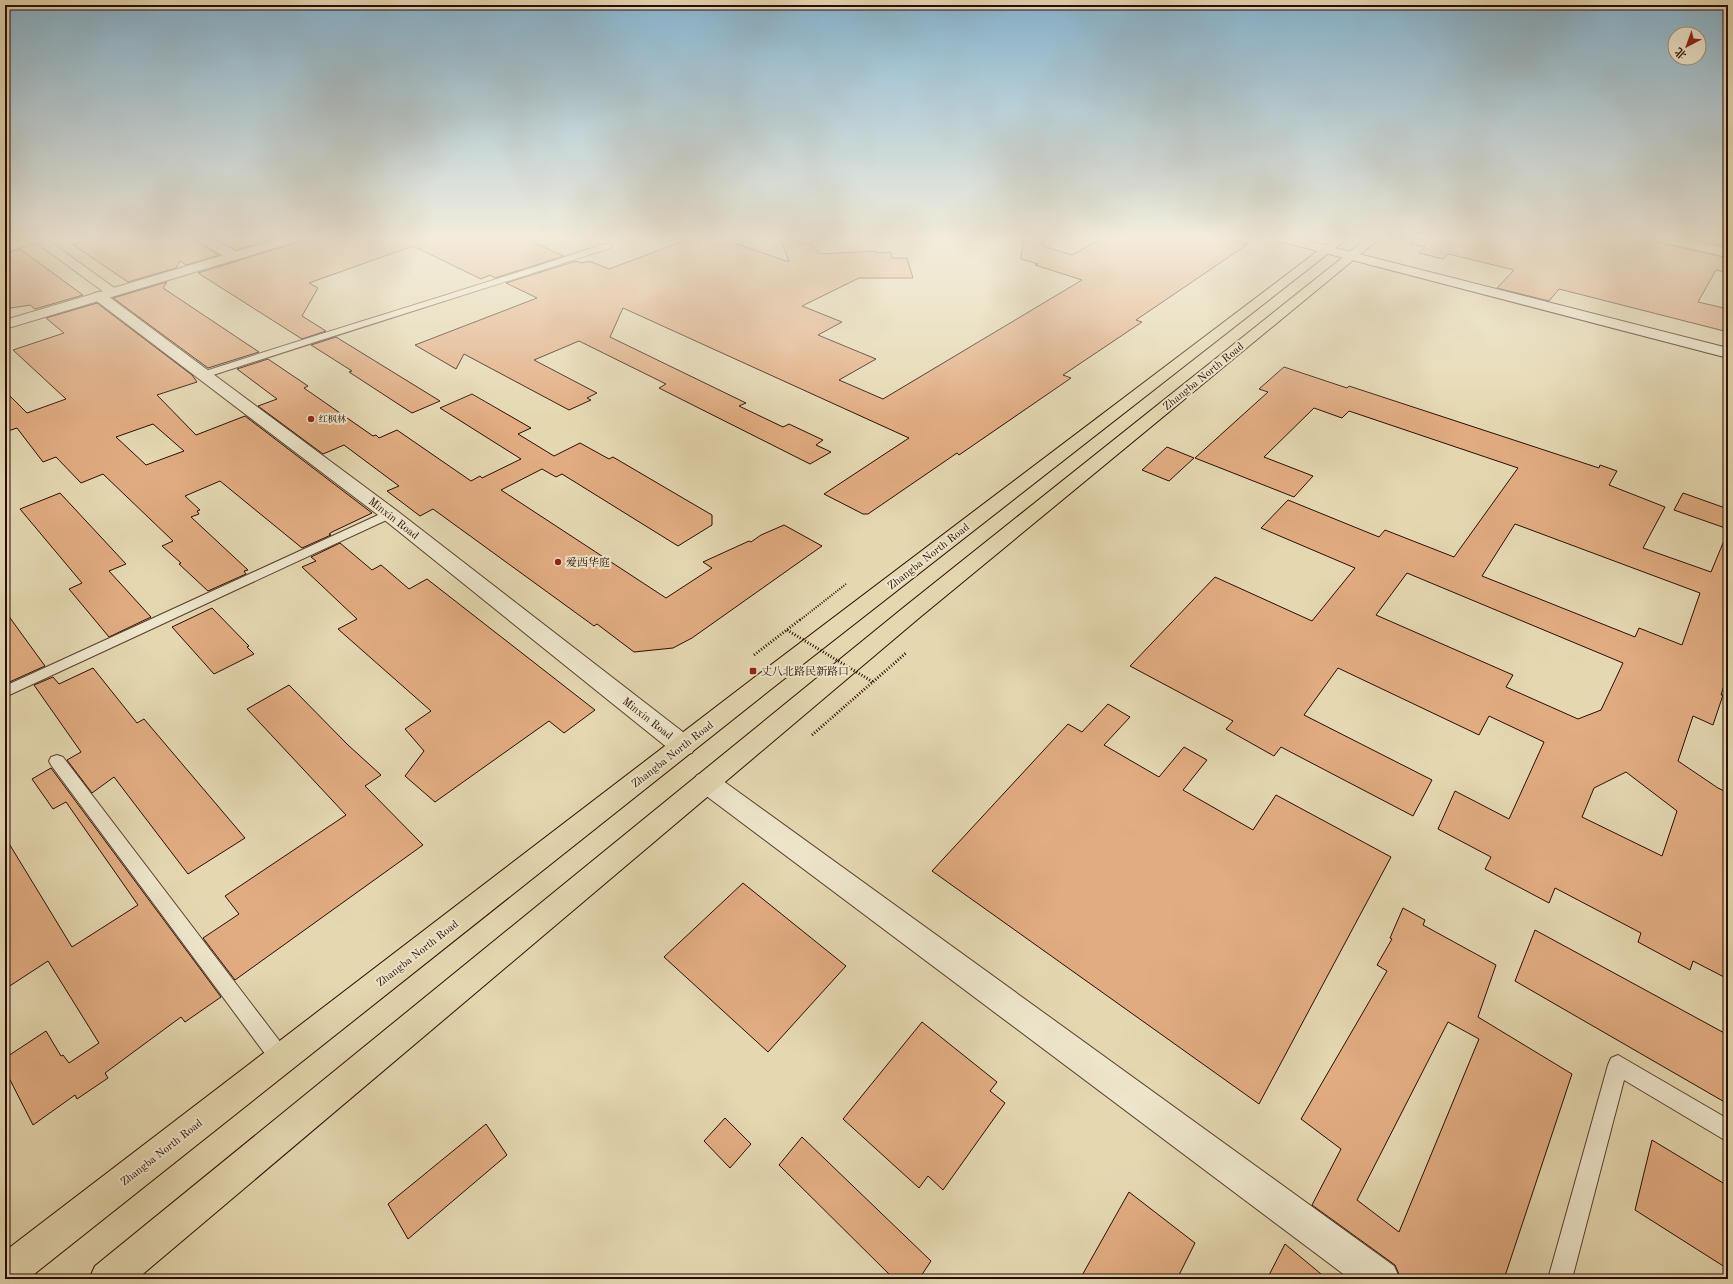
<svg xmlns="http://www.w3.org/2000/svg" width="1733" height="1284" viewBox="0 0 1733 1284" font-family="'Old Standard TT','Noto Serif SC',serif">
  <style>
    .building { fill: #e2ac82; stroke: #2a0c01; fill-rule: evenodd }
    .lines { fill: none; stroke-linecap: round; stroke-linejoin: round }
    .service-casing { stroke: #593f2d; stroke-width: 2 }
    .minor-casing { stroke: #593f2d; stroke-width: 2 }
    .tertiary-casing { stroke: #593f2d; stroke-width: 2 }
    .secondary-casing { stroke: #2a0c01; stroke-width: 2 }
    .primary-casing { stroke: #2a0c01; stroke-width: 2 }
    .path-far1 { stroke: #2a0c01; stroke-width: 2; stroke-dasharray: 1 1.5; stroke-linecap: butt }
    .path { stroke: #2a0c01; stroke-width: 3; stroke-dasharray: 1 2; stroke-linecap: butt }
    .service { fill: #eee6cc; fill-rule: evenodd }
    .minor { fill: #eee6cc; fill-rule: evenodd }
    .tertiary { fill: #eee6cc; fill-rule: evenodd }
    .secondary { fill: #eee6cc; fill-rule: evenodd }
    .primary { fill: #e5d8b1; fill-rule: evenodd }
    .path-bridge { stroke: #2a0c01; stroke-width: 3; stroke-dasharray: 1 2; stroke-linecap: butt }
    .poi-dot { fill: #8f2418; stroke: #eee6cc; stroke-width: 1.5 }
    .labels { text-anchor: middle; stroke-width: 4; stroke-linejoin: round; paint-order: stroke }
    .far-poi-label { font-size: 9px; fill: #2a0c01; stroke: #eee6cc; text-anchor: start }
    .street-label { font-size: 11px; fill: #2a0c01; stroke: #eee6cc }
    .poi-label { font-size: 11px; fill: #2a0c01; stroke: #eee6cc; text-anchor: start }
  </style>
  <rect width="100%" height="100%" fill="#e5d8b1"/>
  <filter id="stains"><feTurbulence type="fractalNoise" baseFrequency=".005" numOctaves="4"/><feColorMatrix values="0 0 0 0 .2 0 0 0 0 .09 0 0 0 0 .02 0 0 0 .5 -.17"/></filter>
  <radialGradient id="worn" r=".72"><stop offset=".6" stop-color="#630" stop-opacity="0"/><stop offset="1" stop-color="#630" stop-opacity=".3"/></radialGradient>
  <path class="building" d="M95,238H195L197,242L219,255L186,265L180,261L176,268L128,282L72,244Z
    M212,238H278L236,250Z
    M301,238H354L358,240L365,238H523L564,256L495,278L490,275L481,279L413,246L309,283L318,288L302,316L326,331L302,339L198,273L298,242Z
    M692,238H720L789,262L780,238H788L810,244L821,254L876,251V253L891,252L892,258H907L913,278H859L802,306L842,322L818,335L876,359L839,380L883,399L1082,280L1035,265L1038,264L1021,259L1023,238H1043V246L1072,255L1103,238H1225L1248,244L1136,320L1142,322L1063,375L1071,378L959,455L957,453L868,514H863L824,494L909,438L623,308L610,337L746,403L739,406L783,427L789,424L823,440L816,445L831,452L810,464L659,388L666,384L579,341L534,360L597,393L587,398L591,400L569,410L464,354L456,369L415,345L537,298L506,283L576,261L582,263L589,261L609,269Z
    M1412,238H1654L1657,242L1728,258V273L1716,270L1698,302L1728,309V332L1559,289L1549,301L1497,288L1514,270L1449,254L1443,259L1419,253L1425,247L1411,244Z
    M1681,238H1728V247Z
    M20,249L83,295L35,309L30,305L5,309V253Z
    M167,282L163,288L259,352L208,368L113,298Z
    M97,303L192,375L197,382L157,395L196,435L245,416L372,513L332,532L329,534L331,535L302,548L220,481L185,496L200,510L197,511L199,514L191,517L248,570L244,571L246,574L208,591L179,564L181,563L162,546L173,541L103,474L81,483L56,457L43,462L17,428L5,432V391L27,413L66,399L13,350L64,333L46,318ZM153,424L184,451L146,465L116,437Z
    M336,337L440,401L412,413L349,372L352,371L311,345Z
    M268,359L308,386L304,388L373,436L376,435L379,438L397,430L471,481L480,476L482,478L521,459L440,408L472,394L531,428L518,434L554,456L580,443L609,459L613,457L688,501L712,515V525L678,546L562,474L556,477L542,469L501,490L666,598L712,568L703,562L749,541L751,542L761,535L784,525L822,546L692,638L673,648L634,652L597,624L594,626L433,509L420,516L387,491L399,486L344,445L323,454L258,406L277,399L237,369Z
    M1284,367L1347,388L1349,386L1599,468L1600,465L1617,471L1609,485L1665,507L1643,548L1711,572L1728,531V672L1721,695H1723L1713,725L1693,716L1678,761L1718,788L1728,793V979L1693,961L1690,970L1638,942L1641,933L1555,888L1549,903L1485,869L1491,857L1438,829L1455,791L1509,819L1544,742L1489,716L1479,735L1338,668L1304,715L1432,780L1413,816L1281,747L1274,756L1226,729L1233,721L1130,666L1215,577L1312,621L1355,568L1261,528L1288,500L1379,537L1385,530L1454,557L1518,468L1349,411L1342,418L1314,408L1264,457L1313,476L1294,497L1195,458L1268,392L1259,389ZM1515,524L1700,593L1682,645L1639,628L1635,637L1482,576ZM1407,573L1623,663L1601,710L1578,719L1506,687L1513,675L1376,615ZM1626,772L1677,811L1662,856L1582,817L1594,788Z
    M1167,447L1194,458L1169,481L1142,470Z
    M60,493L126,564L109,571L151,617L109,637L69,589L82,583L20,509Z
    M1683,493L1728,509V529L1674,510Z
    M340,543L372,570L381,565L409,589L427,579L595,710L564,733L549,721L435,802L405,776L424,751L405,729L431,711L338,629L357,619L302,567L316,561L311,557Z
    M212,608L249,646L247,647L254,654L214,674L172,627Z
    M5,611L45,666L5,684Z
    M93,668L137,723L144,719L245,838L188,874L114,777L92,793L67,760L81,752L34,685L53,677L59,684Z
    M289,685L348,745L381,775L365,786L423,845L235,980L203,938L239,914L225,896L346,815L247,709Z
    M1108,704L1130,717L1104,745L1159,777L1184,747L1207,760L1183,790L1253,830L1276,795L1391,857L1259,1104L932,871L1068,724L1082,732Z
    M51,768L221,997L185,1022L181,1017L105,1073L108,1078L77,1099L75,1095L33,1125L5,1070V1058L46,1031L61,1056L63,1055L69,1063L99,1043L48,961L5,989V837L72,947L138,905L66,802L53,809L32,779Z
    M743,883L846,966L768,1052L664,957Z
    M1403,908L1425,920L1423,925L1496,965L1478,1017L1572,1074L1504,1279H1401L1395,1265L1312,1205L1341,1149L1301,1119L1387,971L1377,965L1392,939L1390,938ZM1448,1022L1479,1039L1399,1232L1357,1200Z
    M1535,930L1728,1035V1104L1515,981Z
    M922,1022L997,1082L990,1091L1005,1103L943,1190L928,1176L919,1188L843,1119Z
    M725,1118L751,1144L730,1168L704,1141Z
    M486,1124L507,1155L408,1239L388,1204Z
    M802,1137L931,1261L919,1279H894L779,1165Z
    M1652,1140L1728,1186V1269L1635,1210Z
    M1129,1192L1195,1243L1177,1279H1080Z
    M1285,1244L1327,1279H1267Z"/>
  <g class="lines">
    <g class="service-casing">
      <path id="service" d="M604,244H610L611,246L610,248C476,292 341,333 207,377L203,378L198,375L199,373C334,329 470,289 604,244Z
        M389,510L393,511L395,514L393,517L5,697V686Z
        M57,755L63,757L288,1052L291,1059L288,1066L281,1069L274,1066L51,765L49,761L51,757Z
        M1618,1055L1728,1119V1142L1624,1080L1572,1279H1548L1608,1065L1611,1058Z"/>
    </g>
    <g class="minor-casing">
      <path id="minor" d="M30,238H45L120,292L118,295H108L37,243L5,252V244Z
        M196,238H210L239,253L240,256L239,259H229L198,241Z
        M1655,238H1676L1728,249V257L1657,241Z
        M99,292L104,293L396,510L692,739L695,746L692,753L683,755L674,753L382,518L94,299L92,296L94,293Z
        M706,772L715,775L1394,1266L1400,1279H1350L697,789L693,782L697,775Z"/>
    </g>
    <g class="tertiary-casing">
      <path id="tertiary" d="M282,238H300L298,241L5,329V320Z"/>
    </g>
    <g class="secondary-casing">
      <path id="secondary" d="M1277,238H1296L1728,348V358L1279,241Z"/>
    </g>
    <g class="primary-casing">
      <path id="primary" d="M1335,238H1348L775,686L28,1279H5V1251L759,674Z
        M1367,238H1380L919,618L137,1279H89L95,1266L903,608Z"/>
    </g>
    <path class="path-far1" d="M800,620L846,584"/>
    <path class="path" d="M754,655L801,619
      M812,735L906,653"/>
    <use href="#service" class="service"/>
    <use href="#minor" class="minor"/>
    <use href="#tertiary" class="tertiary"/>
    <use href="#secondary" class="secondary"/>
    <use href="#primary" class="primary"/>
    <path class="path-bridge" d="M787,630L873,682"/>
  </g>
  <linearGradient id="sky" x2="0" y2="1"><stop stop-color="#87b6d2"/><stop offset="0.57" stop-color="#f3eddc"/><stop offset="1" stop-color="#f3eddc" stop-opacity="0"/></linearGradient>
  <rect width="1733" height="417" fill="url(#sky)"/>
  <g class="poi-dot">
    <circle cx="311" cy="419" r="4"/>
    <circle cx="558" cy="562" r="4"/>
    <rect x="749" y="667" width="8" height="8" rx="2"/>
  </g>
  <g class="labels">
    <g class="far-poi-label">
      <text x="319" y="422">红枫林</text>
    </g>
    <g class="street-label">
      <text transform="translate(1203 376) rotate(-39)" y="4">Zhangba North Road</text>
      <text transform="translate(394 518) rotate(38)" y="4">Minxin Road</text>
      <text transform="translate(928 556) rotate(-38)" y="4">Zhangba North Road</text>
      <text transform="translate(648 718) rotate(38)" y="4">Minxin Road</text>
      <text transform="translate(672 754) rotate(-38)" y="4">Zhangba North Road</text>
      <text transform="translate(417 953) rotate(-38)" y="4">Zhangba North Road</text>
      <text transform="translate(161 1152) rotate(-38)" y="4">Zhangba North Road</text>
    </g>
    <g class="poi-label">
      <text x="566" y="566">爱西华庭</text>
      <text x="761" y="675">丈八北路民新路口</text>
    </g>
  </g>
  <rect width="1733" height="1284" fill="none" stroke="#e5d8b1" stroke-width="20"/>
  <rect x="6" y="6" width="1721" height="1272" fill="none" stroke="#2a0c01" stroke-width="2"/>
  <rect x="10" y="10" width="1713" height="1264" fill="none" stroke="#2a0c01"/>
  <g transform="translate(1687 46) rotate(221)"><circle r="19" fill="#eee6cc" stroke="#a08f7b"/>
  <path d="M0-3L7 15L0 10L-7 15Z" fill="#8f2418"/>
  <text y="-6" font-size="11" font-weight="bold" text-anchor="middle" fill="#2a0c01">北</text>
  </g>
  <rect width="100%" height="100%" filter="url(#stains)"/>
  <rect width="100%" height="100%" fill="url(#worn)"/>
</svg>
